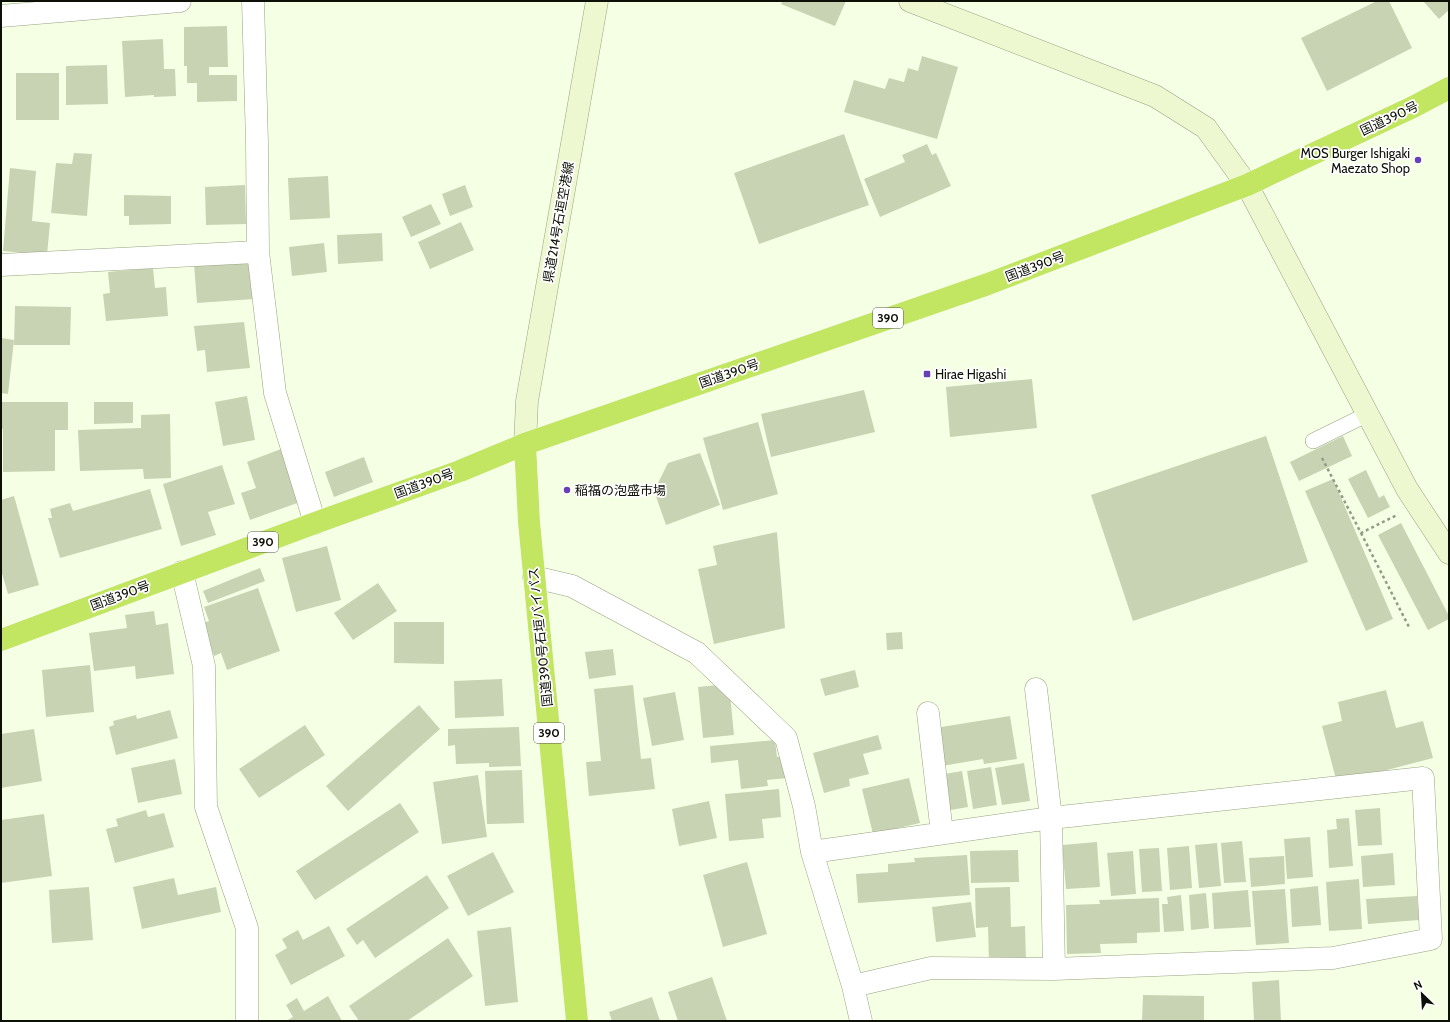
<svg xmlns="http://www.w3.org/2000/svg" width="1450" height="1022" viewBox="0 0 1450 1022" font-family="Cabin,'Noto Sans JP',sans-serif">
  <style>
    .building { fill: #c8d3b3 }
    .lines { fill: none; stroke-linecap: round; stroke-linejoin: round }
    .lane-casing { stroke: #98a283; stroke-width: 16 }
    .street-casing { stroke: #98a283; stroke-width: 23 }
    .secondary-casing { stroke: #98a283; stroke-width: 23 }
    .highway-casing { stroke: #fff; stroke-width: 23 }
    .path { stroke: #939a86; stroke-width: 2.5; stroke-dasharray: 3 3; stroke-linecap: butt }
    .lane { stroke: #fff; stroke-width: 15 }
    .street { stroke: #fff; stroke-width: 22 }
    .secondary { stroke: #edf8d0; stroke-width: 22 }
    .highway { stroke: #c2e661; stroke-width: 22 }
    .poi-dot { fill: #6740b8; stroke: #fff; stroke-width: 1.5 }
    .labels { text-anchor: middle; stroke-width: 3.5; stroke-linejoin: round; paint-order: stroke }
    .shield { fill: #fff; stroke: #565851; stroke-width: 1 }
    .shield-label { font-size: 12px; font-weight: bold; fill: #0d1006 }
    .street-label { font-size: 13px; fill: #0d1006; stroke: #fff }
    .poi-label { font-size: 13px; fill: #0d1006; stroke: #fff; text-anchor: start }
  </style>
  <rect width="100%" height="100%" fill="#f5ffe4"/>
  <path class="building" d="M783,1H846L835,26L781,4Z
    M1377,1H1389L1412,48L1327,91L1301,38Z
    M1423,1H1449V10L1439,19Z
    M227,26L228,67H209V75H237V101L197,102V83H187V66H184V27Z
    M163,39L164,69H175L176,96L154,97V95L125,97L122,41Z
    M922,56L958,67L937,139L844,112L854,80L885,89L889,78L904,82L908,68L918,71Z
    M107,65L108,104L66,105V66Z
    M16,73H59V120H16Z
    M844,134L869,205L759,244L734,173Z
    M927,144L932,155L936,153L951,186L880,217L864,179L905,162L902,155Z
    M74,153L92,154L87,216L51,213L56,163L72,164Z
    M10,168L36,171L32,221L50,223L47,255L3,251Z
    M328,176L330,218L290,220L288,178Z
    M245,185L246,224L206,225L205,187Z
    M465,185L473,207L450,216L442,194Z
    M124,195L171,196V224L129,225V216H124Z
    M431,204L441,224L411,237L402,217Z
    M461,222L474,250L430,269L418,242Z
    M382,233L383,261L338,264L337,235Z
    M324,243L327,272L292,276L289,247Z
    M251,260L254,299L197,303L194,264Z
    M153,268L155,288L166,287L168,316L106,321L103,294L110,293L108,272Z
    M15,306L71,307L70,345H14Z
    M244,322L250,368L207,372L205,350L197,351L194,326Z
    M1,338L14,340L8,394L1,393Z
    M1032,379L1037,428L950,437L946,387Z
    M864,390L875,432L771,457L761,414Z
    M247,396L255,440L223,446L215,402Z
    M1,402H68V430H55V471L3,472V429H1Z
    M94,402H133V423L94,424Z
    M170,414L171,478L144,479L143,469L80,471L78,430L141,428V415Z
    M758,422L778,494L723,510L703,438Z
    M1266,436L1308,562L1133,621L1091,495Z
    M1343,436L1352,456L1299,481L1290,462Z
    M281,449L300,502L250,520L241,493L256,488L247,462Z
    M700,453L720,505L666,525L654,491L668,463Z
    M364,457L373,482L334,497L325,472Z
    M222,465L235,504L208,512L216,535L181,546L163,484Z
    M1366,470L1379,498L1384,495L1390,507L1368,518L1348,479Z
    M1333,479L1393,619L1366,631L1305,491Z
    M150,489L162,529L60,558L48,518H52L50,509L70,503L73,511Z
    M14,496L39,585L8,594L1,570V500Z
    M1401,523L1449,616V619L1428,630L1378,535Z
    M777,532L785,628L714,644L698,569L717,565L713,546Z
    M327,546L341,600L296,612L282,558Z
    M260,568L265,581L208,603L203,591Z
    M378,583L397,611L353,640L334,613Z
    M258,588L280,651L227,670L221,653L214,656L203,623L209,621L204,607Z
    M154,611L156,625L168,623L174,674L136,679L135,666L94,671L89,633L127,628L125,615Z
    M394,622H444V664L394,663Z
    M902,632L903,649L887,650L886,633Z
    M613,649L616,675L589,679L585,652Z
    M90,665L94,712L46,717L42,670Z
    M855,670L859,687L825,696L820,679Z
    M502,679L504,716L455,718L454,681Z
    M729,684L734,735L703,738L698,687Z
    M633,685L641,759L651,758L655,789L589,796L586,762L601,761L594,689Z
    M1386,690L1396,728L1423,721L1433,758L1337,783L1322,726L1342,721L1338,702Z
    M675,692L684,740L652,746L643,698Z
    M419,705L440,729L348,811L326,786Z
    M170,710L178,738L116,755L109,727L114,725L113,721L136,715L137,719Z
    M1010,716L1017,759L984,764L983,759L942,766L935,728Z
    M305,725L325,755L259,798L239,769Z
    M519,727L521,766L489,767V763L456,764L455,745L448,746V729Z
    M34,729L42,781L1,788V734Z
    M878,735L882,749L863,754L869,774L849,779L850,786L824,793L813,753Z
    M775,740L777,757L786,756L788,778L767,780L768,786L741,789L738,760L711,763L710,746Z
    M175,759L182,794L138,803L131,768Z
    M1024,763L1030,801L1002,805L995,768Z
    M991,767L997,805L973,809L967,771Z
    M522,770L524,823L487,824L485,771Z
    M962,771L968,807L945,811L939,775Z
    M478,775L487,837L442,844L433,782Z
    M909,778L920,823L873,834L862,789Z
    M779,789L781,817L762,819L764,838L729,841L725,794Z
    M709,801L717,838L679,846L672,809Z
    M400,803L419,832L315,900L296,871Z
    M1380,808L1382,845L1358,846L1355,810Z
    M146,810L148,817L164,813L174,847L115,863L106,829L118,826L116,819Z
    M44,814L52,876L1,883V820Z
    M1349,818L1353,866L1329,868L1327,830L1337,829L1336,819Z
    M1310,837L1313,877L1287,879L1284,839Z
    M1242,841L1246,882L1224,883L1221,843Z
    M1097,842L1100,887L1066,889L1062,845Z
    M1217,843L1221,886L1199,888L1195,845Z
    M1189,846L1192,888L1170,890L1167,848Z
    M1159,848L1162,891L1142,892L1139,849Z
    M1018,850L1019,882L971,883L970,851Z
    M1133,851L1136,894L1111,896L1107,853Z
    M493,852L514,892L468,916L447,876Z
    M1393,853L1395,885L1363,887L1361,856Z
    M967,855L970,895L858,903L856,874L888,872V864L915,862L914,858Z
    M1284,856L1285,884L1251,887L1249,858Z
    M747,862L767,934L723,947L703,875Z
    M427,875L449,908L375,958L363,940L357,945L346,929Z
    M174,878L178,895L216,887L221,912L142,929L133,887Z
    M1359,879L1362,929L1329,931L1326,882Z
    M1318,886L1321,925L1292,927L1290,889Z
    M89,887L93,940L52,943L49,890Z
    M1010,887L1011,927L1025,926L1026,961L989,963L988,927L976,928L975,888Z
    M1285,889L1289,943L1256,945L1252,891Z
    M1248,890L1251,927L1214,929L1212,893Z
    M1206,893L1209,928L1191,930L1189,895Z
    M1181,895L1184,931L1164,932L1162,904H1168L1167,897Z
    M1417,896L1419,920L1368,924L1366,899Z
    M1159,898L1160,932L1137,933V943L1100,944L1101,953L1067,954L1066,905L1100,904L1099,900Z
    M971,902L976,937L936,942L932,907Z
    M329,926L345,956L291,985L275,955L287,948L282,939L298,930L303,940Z
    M511,927L518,1002L485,1006L477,931Z
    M448,938L473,976L407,1021H359L349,1006Z
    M712,977L727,1021H678L668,992Z
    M1279,980L1281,1021H1254L1252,982Z
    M1143,995L1204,996V1021H1142Z
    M328,996L342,1021H286L293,1017L286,1005L297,998L304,1011Z
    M652,997L660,1021H612L609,1012Z"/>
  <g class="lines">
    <g class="lane-casing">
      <path id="lane" d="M1313,441L1368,414"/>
    </g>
    <g class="street-casing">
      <path id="street" d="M253,1L257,143L258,252L275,393L315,523
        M1,16L180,1
        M1,265L258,252
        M182,572L204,666L206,807L247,928V1021
        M534,577L572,586L697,653L786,738L804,806L812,852L853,986L861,1021
        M1036,689L1051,818L1054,969
        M928,713L942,833
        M812,852L1051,818L1423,778L1431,939L1333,958L1054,969L931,968L853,986"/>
    </g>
    <g class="secondary-casing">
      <path id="secondary" d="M910,1L1155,96L1206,128L1247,185L1407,489L1449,553
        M525,444L527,401L597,1"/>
    </g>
    <g class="highway-casing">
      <path id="highway" d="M525,444L529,522L577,1021
        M1,640L315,523L460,471L525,444L988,284L1247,185L1413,107L1449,88"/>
    </g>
    <path class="path" d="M1322,458L1361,533L1397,515
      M1361,533L1410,629"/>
    <use href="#lane" class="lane"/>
    <use href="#street" class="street"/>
    <use href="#secondary" class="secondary"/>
    <use href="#highway" class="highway"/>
  </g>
  <g class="poi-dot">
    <circle cx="1418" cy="160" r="4"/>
    <rect x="923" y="370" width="8" height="8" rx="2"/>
    <circle cx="567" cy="490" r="4"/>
  </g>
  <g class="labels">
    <g class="shield">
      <rect x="873" y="308" width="30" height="20" rx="3"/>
      <rect x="248" y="532" width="30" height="20" rx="3"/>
      <rect x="534" y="723" width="30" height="20" rx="3"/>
    </g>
    <g class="shield-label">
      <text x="888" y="322">390</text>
      <text x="263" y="546">390</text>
      <text x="549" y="737">390</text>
    </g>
    <g class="street-label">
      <text transform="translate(1389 118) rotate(-25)" y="5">国道390号</text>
      <text transform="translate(558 222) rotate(-80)" y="5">県道214号石垣空港線</text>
      <text transform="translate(1035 266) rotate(-21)" y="5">国道390号</text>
      <text transform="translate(729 373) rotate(-19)" y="5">国道390号</text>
      <text transform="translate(424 483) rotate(-20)" y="5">国道390号</text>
      <text transform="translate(120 595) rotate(-20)" y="5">国道390号</text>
      <text transform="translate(540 637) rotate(-96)" y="5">国道390号石垣バイパス</text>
    </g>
    <g class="poi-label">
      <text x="1410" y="158" text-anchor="end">MOS Burger Ishigaki<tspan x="1410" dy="15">Maezato Shop</tspan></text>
      <text x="935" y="379">Hirae Higashi</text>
      <text x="575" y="495">稲福の泡盛市場</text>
    </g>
  </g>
  <rect width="1450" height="1022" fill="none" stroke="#0d1006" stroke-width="4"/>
  <g transform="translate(1422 994) rotate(335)" stroke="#ffffff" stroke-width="3" paint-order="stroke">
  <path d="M0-3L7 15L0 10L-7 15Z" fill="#0d1006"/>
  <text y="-6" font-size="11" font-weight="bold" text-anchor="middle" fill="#0d1006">N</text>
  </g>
</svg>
